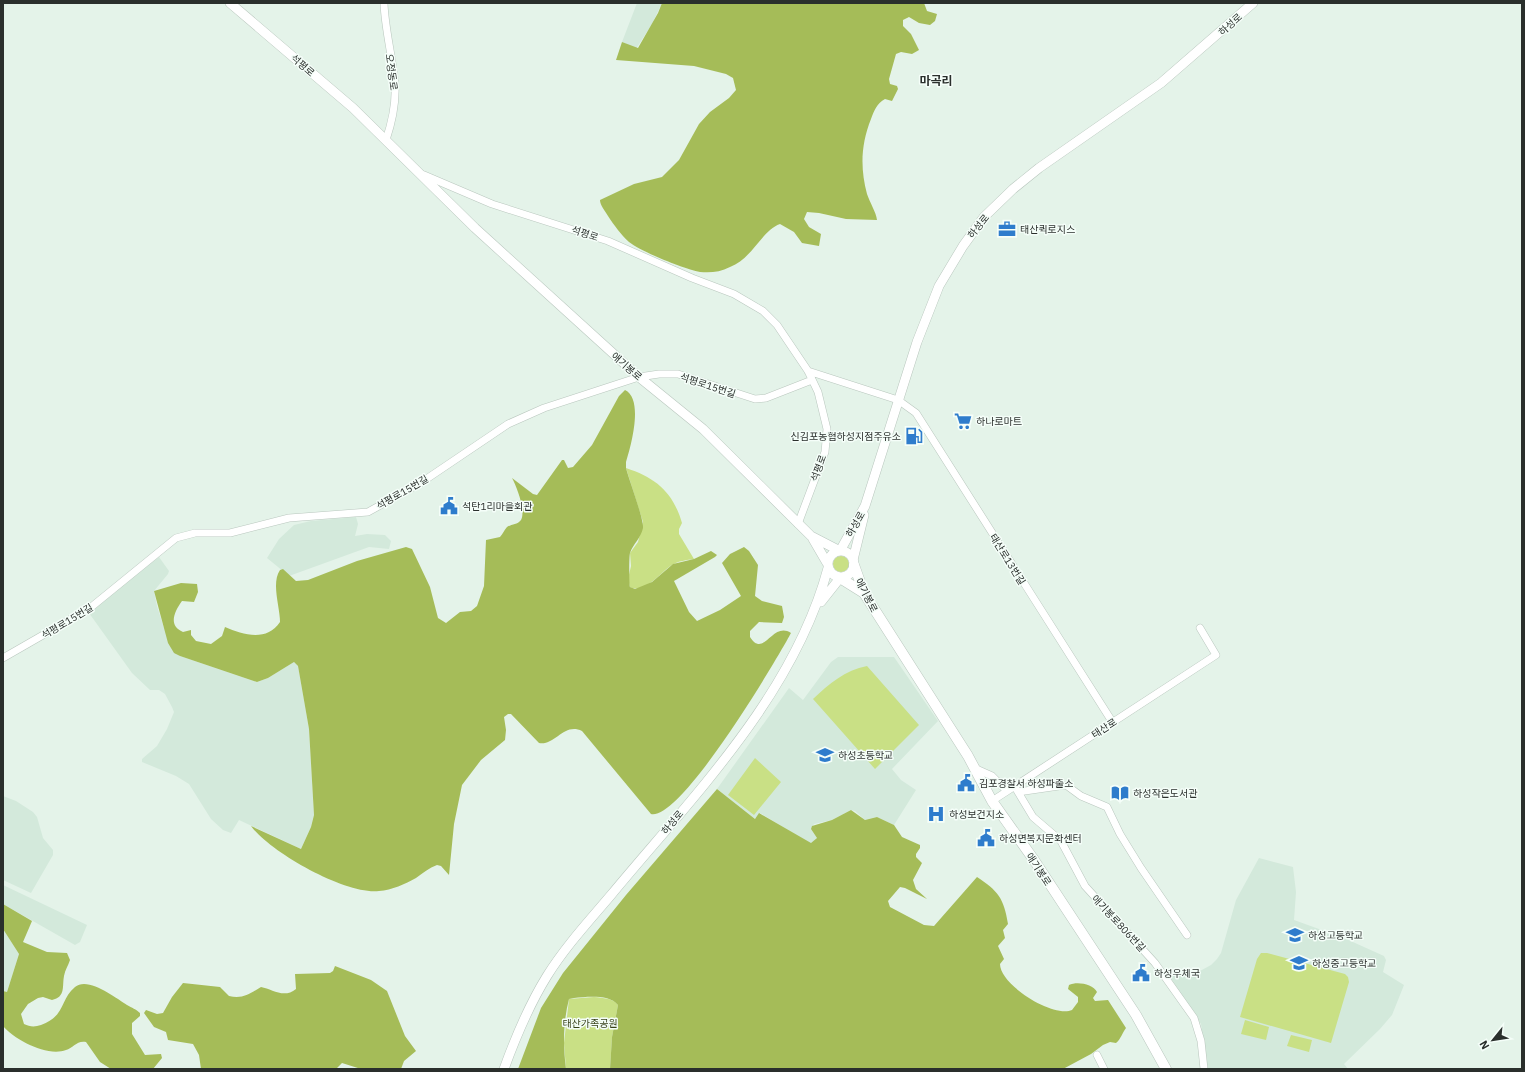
<svg xmlns="http://www.w3.org/2000/svg" width="1525" height="1072" viewBox="0 0 1525 1072" font-family="'IBM Plex Sans','Noto Sans KR',sans-serif">
  <style>
    .built { fill: #d3e9db }
    .green { fill: #c9e085 }
    .forest { fill: #a5bc58 }
    .lines { fill: none; stroke-linecap: round; stroke-linejoin: round }
    .minor-casing { stroke: #b9c7be; stroke-width: 8 }
    .tertiary-casing { stroke: #b9c7be; stroke-width: 10 }
    .secondary-casing { stroke: #b9c7be; stroke-width: 11 }
    .minor { stroke: #fff; stroke-width: 7 }
    .tertiary { stroke: #fff; stroke-width: 9 }
    .secondary { stroke: #fff; stroke-width: 10 }
    .labels { text-anchor: middle; stroke-width: 3; stroke-linejoin: round; paint-order: stroke }
    .street-label { font-size: 10px; fill: #2a2f2c; stroke: #f5fef9 }
    .poi-label { font-size: 10px; fill: #2a2f2c; stroke: #f5fef9; text-anchor: start }
    .park-label { font-size: 10px; fill: #374118; stroke: #f5fef9 }
    .quarter-label { font-size: 12px; font-weight: bold; fill: #2a2f2c; stroke: #f5fef9 }
  </style>
  <rect width="100%" height="100%" fill="#e4f3e9"/>
  <path class="built" d="M637,3H662L652,24L636,49L622,42Z
    M356,517L358,524L355,536L367,534L385,535L391,541L389,549L369,547L289,576L267,558L279,539L294,525L311,521Z
    M159,557L169,571L168,574L154,591L157,606L164,628L180,656L257,682L268,678L294,662L298,666L309,729L314,815L311,827L301,849L239,820L231,833L223,830L211,819L189,784L176,776L142,762V759L157,746L167,729L174,712L172,707L165,694L159,690H150L132,673L89,613L121,585Z
    M838,657H894L938,721L892,769L901,780L916,790L894,825L877,817L865,820L855,811L851,810L832,820L814,824L811,829L817,838L811,844L760,813L755,819L717,789L789,688L803,700L831,662Z
    M3,796L16,801L33,812L37,817L43,838L53,850V855L31,893L3,880Z
    M1259,858L1293,867L1296,892L1294,920L1344,938L1384,956L1386,960L1383,972L1404,985L1392,1015L1380,1029L1344,1064L1348,1069H1208L1201,1024L1168,974L1200,971L1211,965L1217,959L1221,953L1236,900Z
    M3,885L87,925L80,942L75,945L3,904Z
    M3,929L19,954L7,992L3,991Z"/>
  <path class="green" d="M626,468C656,478 673,492 682,523L679,529V534L694,559C687,560 678,561 672,565C662,571 644,595 630,587L628,579L631,566L630,553L638,542L643,522Z
    M833 564a8 8 0 1 1 16 0a8 8 0 1 1-16 0Z
    M867,666L919,725L875,769L813,699C829,684 845,670 867,666Z
    M755,758L781,782L754,815L728,795Z
    M1261,953H1267L1345,974L1348,977L1349,982L1331,1043L1240,1017L1257,959Z
    M594,997C603,998 613,998 618,1005L612,1037L610,1069H566L564,1043L569,999Z
    M1245,1020L1269,1027L1266,1040L1241,1034Z
    M1291,1035L1312,1040L1309,1052L1287,1046Z"/>
  <path class="forest" d="M662,3H924L927,11L937,14L935,21L930,25L919,23L909,17L903,20V26L911,34L919,50L912,54L901,52L896,54L889,79L890,84L897,86L898,89L892,101L885,99C877,103 874,111 871,119C861,144 860,168 867,194C870,203 876,212 877,220L846,219L819,213L807,212L804,219L809,227L821,234L819,246L802,243L794,232L780,224C761,231 753,258 730,267C720,272 711,273 700,272C684,269 642,252 629,242C621,235 614,225 608,216C605,211 600,205 600,200L634,184L662,177L679,160L699,124L710,112L729,98L736,90L733,78L726,74L694,66L616,60L622,42L638,48L658,13Z
    M625,390C644,399 631,446 626,462V468C629,480 644,519 643,528C641,538 633,544 630,553C629,556 629,585 630,587L635,589L652,582L673,564L694,559L711,551L717,555L715,557L674,581L689,612L697,621L720,610L741,596L722,563L730,554L744,547L749,551L758,565L755,596L762,601L782,606L784,617L782,623L759,622L750,631V637C764,659 772,621 791,633C776,661 681,821 651,814L582,731C564,722 555,746 539,743L511,714H508L504,717L506,730L505,740L481,760L462,785L454,824L449,875L441,866L437,865C429,868 423,873 416,878C405,884 392,890 379,891C346,895 270,852 251,826L301,849L311,827L314,815L309,729L298,666L294,662L268,678L257,682L180,656L174,653L168,643L154,591L181,583L197,584L198,592L194,602L182,601C174,612 168,626 183,632L191,630V635L196,641L211,644L222,636L225,627C243,635 267,642 280,622C280,607 271,583 280,570L283,569L296,581L308,580L357,561L406,547L412,549L430,587L438,618L446,623L460,612L471,611L477,606L484,586L486,540L500,537C503,534 504,530 507,527C512,524 517,525 521,520C526,511 517,487 512,478L533,494L537,495L562,460H564L568,468L573,467L592,445L619,396Z
    M717,789L755,819L759,813L811,843L817,838L811,829L812,826L832,820L851,810L865,820L877,817L894,825L902,837L920,845V848L916,854V857L922,863L913,880L916,889L927,899L905,888L900,887L888,901L890,907L924,925L934,926L977,877C998,891 1004,898 1008,924L1003,930L1005,938L998,946L1004,959L1000,964C1000,985 1053,1018 1072,1010L1078,1002V997L1068,989L1069,985C1077,981 1093,984 1097,992L1093,998L1095,1001L1108,1000L1126,1028C1122,1033 1121,1039 1116,1043L1110,1042L1103,1045L1091,1054L1063,1069H610L612,1037L618,1005C609,994 587,997 574,998L569,999C563,1022 563,1046 566,1069H518L541,1008L563,973L626,895Z
    M3,904L32,921L23,942L47,952L67,953L70,960C68,966 65,970 64,976C62,986 66,997 52,1000L43,997L38,998L28,1004L21,1014L24,1024C30,1027 35,1027 41,1025C66,1016 60,999 75,987C88,976 116,998 127,1005C132,1008 136,1009 140,1013V1016L132,1023V1034L145,1055L161,1054L162,1058L153,1069H111L100,1062L86,1042C77,1040 73,1048 66,1050C47,1057 15,1040 3,1026V991L7,992L19,954L3,929Z
    M335,966L371,980L387,991L405,1036L416,1051L404,1061L401,1069H361L342,1063L336,1069H201L199,1055L193,1044L168,1040L166,1032L154,1027L144,1013L146,1010L157,1014L163,1013L172,997L183,983L220,987L229,996C243,999 249,994 261,987C272,989 284,999 296,989L295,974L330,973L333,971Z"/>
  <g class="lines">
    <g class="minor-casing">
      <path id="minor" d="M384,3C385,31 393,58 395,86C396,105 392,122 386,140
        M424,175L492,204L608,241L692,278L734,294L763,311L777,325L808,371L818,392L827,429L825,452L798,524
        M808,371L898,400L916,413L1113,723
        M3,658L90,608L176,538L195,533H230L289,518L368,512L422,482L508,424L544,408L639,377L659,374H678L755,399L766,398L812,380
        M974,768L992,776L1007,791
        M1015,787L1033,817L1061,841L1085,886L1155,963L1194,1018L1201,1041L1204,1069
        M1018,792L1066,785L1081,796L1107,807L1120,834L1141,868L1187,935
        M992,801L1216,655L1200,628
        M1097,1055L1104,1069"/>
    </g>
    <g class="tertiary-casing">
      <path id="tertiary" d="M230,3L353,108L475,228L639,377L703,429L811,536L840,551L865,506L917,342L939,286L963,246L984,217L1013,189L1039,168L1161,83L1253,3
        M813,539L827,563
        M828 564a13 13 0 1 1 26 0a13 13 0 1 1-26 0Z
        M853,560L864,515
        M821,602L840,578
        M504,1069C516,1036 529,1005 547,976C565,947 589,921 611,895C693,796 794,695 828,568"/>
    </g>
    <g class="secondary-casing">
      <path id="secondary" d="M854,565L864,593L968,756L992,801L1034,860L1136,1015L1166,1069
        M840,578L864,593"/>
    </g>
    <use href="#minor" class="minor"/>
    <use href="#tertiary" class="tertiary"/>
    <use href="#secondary" class="secondary"/>
  </g>
  <defs>
    <g id="office-bare" transform="scale(1.38)"><path d="M-6-3h4V-5.5h4V-3h4V5H-6ZM-1-4.5V-3h2v-1.5ZM-6 0V1H6V0Z" fill="#2e7ccc" stroke="#f5fef9" stroke-width="2.5" paint-order="stroke"/></g>
    <g id="supermarket-bare" transform="scale(1.38)"><path d="M-6-5.5h2.5l.6 2H6L4.5 2H-2.5L-4.4-4H-6ZM-1.5 3.2a1.3 1.3 0 1 0 .1 0ZM3 3.2a1.3 1.3 0 1 0 .1 0Z" fill="#2e7ccc" stroke="#f5fef9" stroke-width="2.5" paint-order="stroke"/></g>
    <g id="fuel-bare" transform="scale(1.38)"><path d="M-5.5-6h7V0h2V4h1.3V-2.5L3-4.5l.8-.8L6-3V5H2.5V1h-1V6h-7ZM-4.2-4.7v3.2H.2V-4.7Z" fill="#2e7ccc" stroke="#f5fef9" stroke-width="2.5" paint-order="stroke"/></g>
    <g id="civic-bare" transform="scale(1.38)"><path d="M-.6-6.5H3V-4.5H.6V-3L4-1V1h2V6H-6V1h2V-1L-.6-3ZM-1.2 2.5V6h2.4V2.5Z" fill="#2e7ccc" stroke="#f5fef9" stroke-width="2.5" paint-order="stroke"/></g>
    <g id="school-bare" transform="scale(1.38)"><path d="M0-5L7-2L0 1L-7-2ZM-4 1L0 2.5L4 1V4Q0 6-4 4Z" fill="#2e7ccc" stroke="#f5fef9" stroke-width="2.5" paint-order="stroke"/></g>
    <g id="library-bare" transform="scale(1.38)"><path d="M-6-4Q-3-5.5-.7-3.5V5Q-3 3-6 4ZM6-4Q3-5.5 .7-3.5V5Q3 3 6 4Z" fill="#2e7ccc" stroke="#f5fef9" stroke-width="2.5" paint-order="stroke"/></g>
    <g id="hospital-bare" transform="scale(1.38)"><path d="M-5-5h3v3.5h4V-5h3V5h-3V1.5h-4V5h-3Z" fill="#2e7ccc" stroke="#f5fef9" stroke-width="2.5" paint-order="stroke"/></g>
  </defs>
  <g fill-rule="evenodd">
    <use href="#office-bare" x="1007" y="229"/>
    <use href="#supermarket-bare" x="963" y="421"/>
    <use href="#fuel-bare" x="914" y="436"/>
    <use href="#civic-bare" x="449" y="506"/>
    <use href="#school-bare" x="825" y="755"/>
    <use href="#civic-bare" x="966" y="783"/>
    <use href="#library-bare" x="1120" y="793"/>
    <use href="#hospital-bare" x="936" y="814"/>
    <use href="#civic-bare" x="986" y="838"/>
    <use href="#school-bare" x="1295" y="935"/>
    <use href="#school-bare" x="1299" y="963"/>
    <use href="#civic-bare" x="1141" y="973"/>
  </g>
  <g class="labels">
    <g class="street-label">
      <text transform="translate(1230 24) rotate(-42)" y="4">하성로</text>
      <text transform="translate(303 65) rotate(41)" y="4">석평로</text>
      <text transform="translate(392 72) rotate(82)" y="4">오정동로</text>
      <text transform="translate(978 226) rotate(-51)" y="4">하성로</text>
      <text transform="translate(585 233) rotate(18)" y="4">석평로</text>
      <text transform="translate(627 366) rotate(41)" y="4">애기봉로</text>
      <text transform="translate(708 385) rotate(18)" y="4">석평로15번길</text>
      <text transform="translate(818 468) rotate(-70)" y="4">석평로</text>
      <text transform="translate(402 492) rotate(-30)" y="4">석평로15번길</text>
      <text transform="translate(855 524) rotate(-60)" y="4">하성로</text>
      <text transform="translate(1008 559) rotate(58)" y="4">태산로13번길</text>
      <text transform="translate(867 595) rotate(63)" y="4">애기봉로</text>
      <text transform="translate(67 621) rotate(-31)" y="4">석평로15번길</text>
      <text transform="translate(1104 728) rotate(-33)" y="4">태산로</text>
      <text transform="translate(672 822) rotate(-50)" y="4">하성로</text>
      <text transform="translate(1039 869) rotate(57)" y="4">애기봉로</text>
      <text transform="translate(1119 923) rotate(47)" y="4">애기봉로806번길</text>
    </g>
    <g class="poi-label">
      <text x="1020" y="233">태산퀵로지스</text>
      <text x="976" y="425">하나로마트</text>
      <text x="901" y="440" text-anchor="end">신김포농협하성지점주유소</text>
      <text x="462" y="510">석탄1리마을회관</text>
      <text x="838" y="759">하성초등학교</text>
      <text x="979" y="787">김포경찰서 하성파출소</text>
      <text x="1133" y="797">하성작은도서관</text>
      <text x="949" y="818">하성보건지소</text>
      <text x="999" y="842">하성면복지문화센터</text>
      <text x="1308" y="939">하성고등학교</text>
      <text x="1312" y="967">하성중고등학교</text>
      <text x="1154" y="977">하성우체국</text>
    </g>
    <g class="park-label">
      <text x="590" y="1027">태산가족공원</text>
    </g>
    <g class="quarter-label">
      <text x="936" y="85">마곡리</text>
    </g>
  </g>
  <rect width="1525" height="1072" fill="none" stroke="#2a2f2c" stroke-width="8"/>
  <g transform="translate(1493 1040) rotate(240)" stroke="#f5fef9" stroke-width="3" paint-order="stroke">
  <path d="M0-3L7 15L0 10L-7 15Z" fill="#2a2f2c"/>
  <text y="-6" font-size="11" font-weight="bold" text-anchor="middle" fill="#2a2f2c">N</text>
  </g>
</svg>
